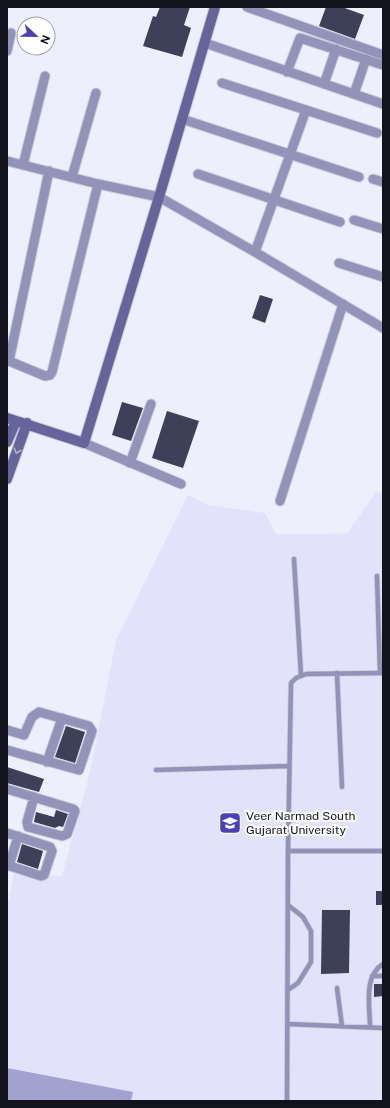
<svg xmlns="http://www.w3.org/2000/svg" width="390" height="1108" viewBox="0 0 390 1108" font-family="'Public Sans',sans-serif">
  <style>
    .built { fill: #e2e3fa }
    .water { fill: #a1a2d0 }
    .building { fill: #3e3f58 }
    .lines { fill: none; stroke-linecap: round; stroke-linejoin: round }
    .lane-casing { stroke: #cbccd8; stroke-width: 6 }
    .street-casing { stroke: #cbccd8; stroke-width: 11 }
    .secondary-casing { stroke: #cbccd8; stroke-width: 12 }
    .lane { stroke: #9193b9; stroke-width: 4.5 }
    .street { stroke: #9193b9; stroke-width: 9 }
    .secondary { stroke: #65659c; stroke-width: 10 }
    .oneway { stroke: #b2b2cd }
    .labels { text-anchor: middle; stroke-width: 4; stroke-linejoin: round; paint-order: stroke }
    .poi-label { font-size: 12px; fill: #13131e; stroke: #fefefe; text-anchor: start }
  </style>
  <rect width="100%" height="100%" fill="#eeeffc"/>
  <path class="built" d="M377,491L383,494V1101H7V907L14,874L62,876L90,772L116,640L188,495L208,505L265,513L276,534H325L347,533Z"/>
  <path class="water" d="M7,1068L133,1092L131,1101H7Z"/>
  <path class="building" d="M160,7H190L184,25L191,28L182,57L143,46L153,16L156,17Z
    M326,7H342L364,15L355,39L319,26Z
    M260,295L273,299L265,323L252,318Z
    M122,402L143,408L131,441L112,435Z
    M167,411L199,421L183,468L152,458Z
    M66,726L85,732L75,763L55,757Z
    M7,767L44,779L39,792L7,783Z
    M56,810L68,814L63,827L59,826L55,828L34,822L36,812L54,817Z
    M22,844L43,851L38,869L17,862Z
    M376,891H383V905H376Z
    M322,910H350L349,973L321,974Z
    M374,984H383V996L374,997Z"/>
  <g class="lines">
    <g class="lane-casing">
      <path id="lane" d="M294,559L301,675
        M377,576L380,673
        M337,673L342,787
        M156,770L289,766
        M288,851L291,683L296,678L306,674L383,673
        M372,976H383
        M337,988L342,1026
        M288,990L298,983L311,962V931L303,917L288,905
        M288,1024L383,1028
        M370,1027C370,1007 363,976 383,964
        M287,1101L288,851H383"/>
    </g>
    <g class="street-casing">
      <path id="street" d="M247,7L383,55
        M205,43L383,104
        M7,51L11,33
        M287,72L300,38L383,65
        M222,83L377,133
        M324,84L336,49
        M354,94L366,59
        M182,119L359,177
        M7,161L98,184L159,197L255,252L383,328
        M23,165L45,76
        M198,174L340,222
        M72,177L96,93
        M373,179L383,182
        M354,220L383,229
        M255,252L306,110
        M339,263L383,277
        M7,360L9,361L49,171
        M9,361L45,376L50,375L52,372L98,184
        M84,443L181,484
        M130,463L151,404
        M280,501L343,304
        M7,730L24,735L32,717L39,712L89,726L92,731L79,770L7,750
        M47,762L62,718
        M7,789L73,809L75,811L67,834L62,836L28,827L27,822L34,797
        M7,833L50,847L52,851L44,875L41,876L7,865
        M9,866L18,836"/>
    </g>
    <g class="secondary-casing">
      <path id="secondary" d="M7,418L84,443L159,197L215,7
        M7,442L16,421
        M7,479L27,423"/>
    </g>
    <use href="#lane" class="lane"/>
    <use href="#street" class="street"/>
    <use href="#secondary" class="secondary"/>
  </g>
  <defs><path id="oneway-chevron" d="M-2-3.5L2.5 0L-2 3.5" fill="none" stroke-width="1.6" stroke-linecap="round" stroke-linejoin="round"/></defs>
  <use class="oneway" href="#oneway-chevron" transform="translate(17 451) rotate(109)"/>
  <defs>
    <g id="university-square" transform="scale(1.15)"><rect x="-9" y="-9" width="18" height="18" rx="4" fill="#4f3fb6" stroke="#fefefe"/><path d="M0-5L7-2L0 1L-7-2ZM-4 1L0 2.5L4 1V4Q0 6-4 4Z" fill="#fff"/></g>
  </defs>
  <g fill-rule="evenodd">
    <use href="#university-square" x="230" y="823"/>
  </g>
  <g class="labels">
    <g class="poi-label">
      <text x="246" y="820">Veer Narmad South<tspan x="246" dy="14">Gujarat University</tspan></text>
    </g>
  </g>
  <rect width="390" height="1108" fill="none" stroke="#13131e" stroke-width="16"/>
  <g transform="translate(36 36) rotate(112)"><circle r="19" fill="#fefefe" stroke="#a0a0a4"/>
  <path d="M0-3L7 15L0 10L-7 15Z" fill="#4f3fb6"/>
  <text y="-6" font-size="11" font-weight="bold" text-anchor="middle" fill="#13131e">N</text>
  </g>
</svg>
